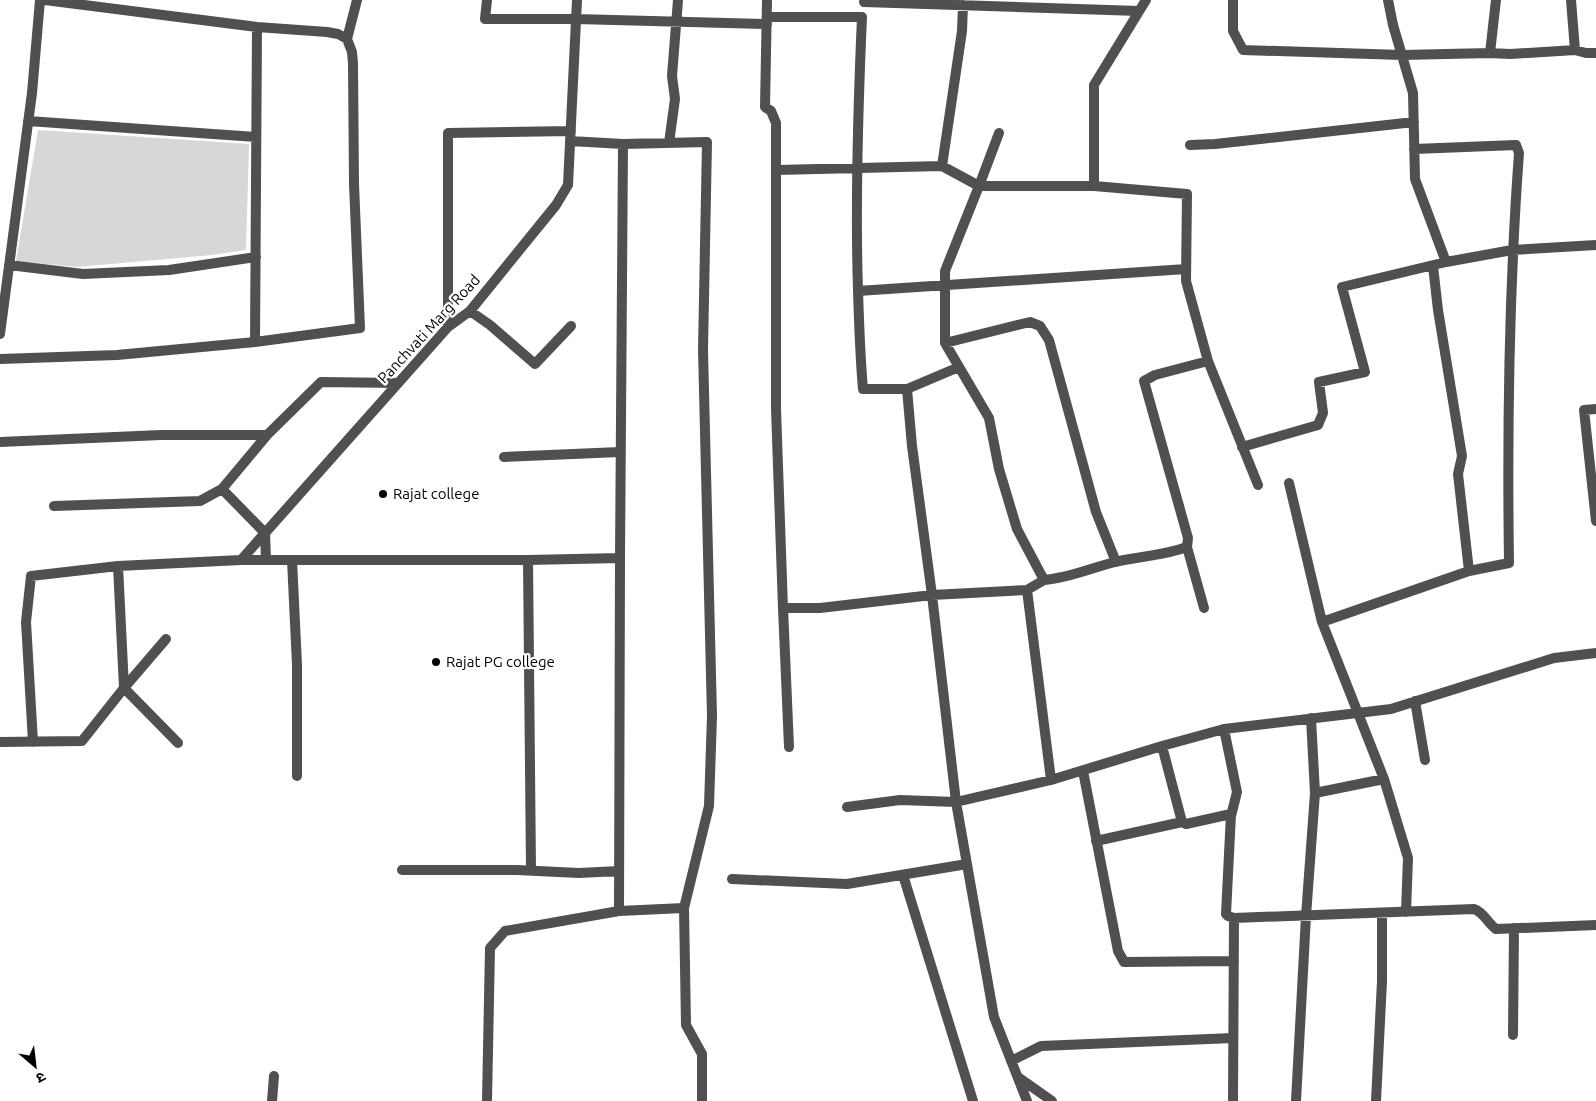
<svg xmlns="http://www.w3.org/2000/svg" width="1596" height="1101" viewBox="0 0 1596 1101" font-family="Ubuntu,'Noto Sans Devanagari',sans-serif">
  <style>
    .green { fill: #d7d7d7 }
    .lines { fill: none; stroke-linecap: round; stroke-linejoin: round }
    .minor { stroke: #505050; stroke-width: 10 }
    .poi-dot { fill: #000; stroke: #fff; stroke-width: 2 }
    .labels { text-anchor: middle; stroke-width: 4.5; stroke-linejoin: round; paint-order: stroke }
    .street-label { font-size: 15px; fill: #000; stroke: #fff }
    .poi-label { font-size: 15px; fill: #000; stroke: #fff; text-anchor: start }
  </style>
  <rect width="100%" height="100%" fill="#fff"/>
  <path class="green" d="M38,130L249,144L246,250L212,255L77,267L16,261Z"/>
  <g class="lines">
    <path class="minor" d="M487,0L485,19H576L767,24
      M767,0L765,107L771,111L776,123V409L783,608
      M1146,0L1094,85V186L1187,194L1186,281L1208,361L1258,485
      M1233,0V31L1243,50L1402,55L1490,53L1510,54L1575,50L1586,53H1596
      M1388,0L1393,25L1413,93L1415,179L1446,262L1512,250L1596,245
      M1571,0L1575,50
      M864,2L1139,11
      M767,17H862C858,108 855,199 858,290C859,323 860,356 863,389H907L912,446L932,595L956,802L1051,780
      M347,39L357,0
      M1490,53L1496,0
      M28,121L256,137
      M570,141L623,144L620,558
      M669,143L675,99L672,76L678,0
      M623,144L707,142L703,350L712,716L709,806L684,908L686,1025L702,1054V1101
      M1190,145L1215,144L1414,122
      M942,166L962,31L963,5
      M776,170L942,166L979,186L999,133
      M1094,186H979L945,271V343L989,418L999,469L1017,529L1044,580L1027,590L1051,780L1162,746L1224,729L1391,709L1554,658L1596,653
      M9,265L83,274L169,270L256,257
      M1433,266L1438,310L1462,456L1458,474L1469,571
      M858,291L1186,269
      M470,311L490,325L535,364L571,326
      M448,327V133L571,131
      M0,334L32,93L40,0
      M255,342L257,27
      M945,343L1030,322L1040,326L1049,340L1096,512L1116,562
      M0,359L117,355L255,342L360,328L354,184L353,64L352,52L347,39L338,34L327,32L257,27L45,0
      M907,389L959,367
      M1596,409L1584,410L1596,521
      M0,442L161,435H267
      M1242,447L1318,425L1323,413L1319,382L1365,372L1342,287L1446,262
      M504,457L620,452
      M1289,483L1322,622L1384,779L1408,858L1406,912
      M222,489L265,533L266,560
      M54,506L200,501L222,489L267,435L321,382L398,383
      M241,560L448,327L470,311L556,205L568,185L577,0
      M292,560L297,665V776
      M528,560L620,558L619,911
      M1044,580C1069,578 1091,568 1115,562C1139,556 1163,556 1187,547
      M1204,608L1187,547L1188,538L1144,381L1155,375L1208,361
      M1322,622L1469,571L1509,563C1507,426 1509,289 1519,153L1516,145L1414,149
      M166,639L124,688L178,743
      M1415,701L1425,760
      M1224,729L1237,792L1231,816
      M0,742L82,741L124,688L118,566L241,560H528L531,871
      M33,742L26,622L31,576L118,566
      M1162,746L1182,822L1186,824L1231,814L1226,914L1228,916L1234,918L1474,909C1485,913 1487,923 1496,929L1596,925
      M789,747L783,608H820L932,595L1027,590
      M1083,771L1118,951L1124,962L1234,961
      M1315,793L1384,779
      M847,807L900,800L956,802L994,1017L1027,1101
      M1096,841L1182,822
      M402,870H517L579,873L619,871
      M903,875L973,1101
      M732,879L847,884L967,864
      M1513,1035L1514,928
      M1011,1061L1041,1046L1233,1038
      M1018,1077L1052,1101
      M272,1101L274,1076
      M487,1101L490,948L505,931L619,911L684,908
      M1233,1101L1234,918
      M1296,1101L1306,916L1315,793L1311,718
      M1376,1101L1382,981V913"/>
  </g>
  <g class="poi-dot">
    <circle cx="383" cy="494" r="5"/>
    <circle cx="436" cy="662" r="5"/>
  </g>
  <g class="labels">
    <g class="street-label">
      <text transform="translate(429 329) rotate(-47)" y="5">Panchvati Marg Road</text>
    </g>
    <g class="poi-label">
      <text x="393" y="499">Rajat college</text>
      <text x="446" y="667">Rajat PG college</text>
    </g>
  </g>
  <g transform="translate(35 1066) rotate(152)" stroke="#ffffff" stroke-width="4" paint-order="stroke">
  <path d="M0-4L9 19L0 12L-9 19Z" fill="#000000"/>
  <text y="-8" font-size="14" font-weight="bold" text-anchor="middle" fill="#000000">उ</text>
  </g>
</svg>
